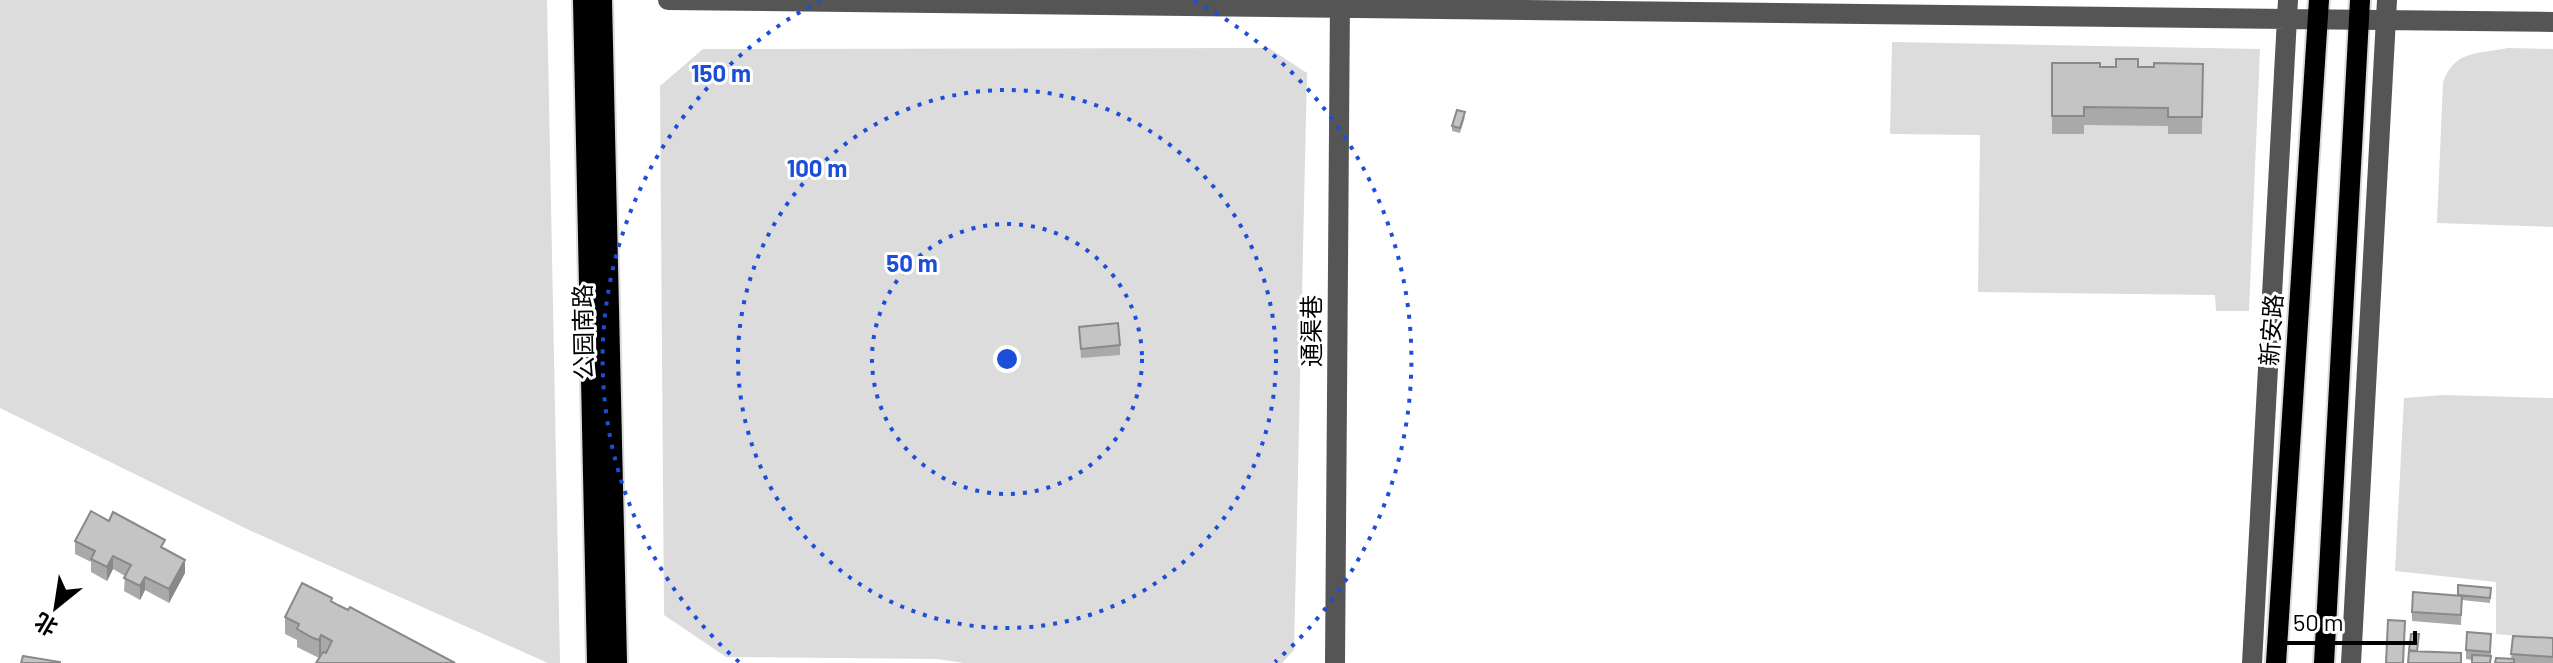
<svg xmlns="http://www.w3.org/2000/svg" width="2553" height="663" viewBox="0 0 2553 663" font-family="Barlow,'Noto Sans SC',sans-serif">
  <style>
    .green { fill: #dcdcdc }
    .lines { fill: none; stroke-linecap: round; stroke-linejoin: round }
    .major-casing { stroke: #dbdbdb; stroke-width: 24 }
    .minor { stroke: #555; stroke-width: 20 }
    .major { stroke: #000; stroke-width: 20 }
    .wall { fill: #a9a9a9 }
    .shaded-wall { fill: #898989 }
    .building { fill: #c4c4c4; stroke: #898989; stroke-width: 2 }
    .ring { fill: none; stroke: #1d4ed8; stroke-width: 4; stroke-dasharray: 4 8 }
    .labels { text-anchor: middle; stroke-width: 6; stroke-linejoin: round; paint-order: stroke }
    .street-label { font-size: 24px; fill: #000; stroke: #fff }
    .centre { fill: #1d4ed8; stroke: #fff; stroke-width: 4 }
    .ring-label { font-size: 24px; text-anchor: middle; font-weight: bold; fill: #1d4ed8; stroke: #fff; stroke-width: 6; stroke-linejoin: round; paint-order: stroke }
  </style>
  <rect width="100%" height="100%" fill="#fff"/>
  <path class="green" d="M0,0H547L560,663H548L251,531L0,408Z
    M1892,42L2260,49L2249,311H2216L2215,295L1978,292L1980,135L1890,134Z
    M1269,48L1307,73L1294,650L1282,663H964L937,659L726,657L664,615L660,86L703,49Z
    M2508,48L2553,49V227L2437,223L2443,82C2455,49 2480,54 2508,48Z
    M2444,395L2553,398V639L2496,634V582L2395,571L2404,398Z"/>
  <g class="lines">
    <g class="major-casing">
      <path id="major" d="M583,0L597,663
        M602,0L617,663
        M2276,663L2319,0
        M2324,663L2360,0"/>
    </g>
    <path class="minor" d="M668,0L2553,22
      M1335,663L1340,0
      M2252,663L2288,0
      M2351,663L2387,0"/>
    <use href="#major" class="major"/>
  </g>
  <path class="wall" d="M2052,63L2100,67H2154L2203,64L2202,134H2168V126L2084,125V134H2052Z
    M1465,117L1460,133L1452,131V126Z
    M1079,327L1120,345V355L1081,358Z
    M75,541L165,549L185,573L169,603L145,590L140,600L124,591L125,576L113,569L107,581L91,572V562L75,554Z
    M2491,588L2490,603L2462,600L2461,625L2412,621V612L2458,595Z
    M332,602L455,663L319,658L297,647V640L285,634V617Z
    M2491,634V663L2466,659V650Z
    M2513,636L2553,638V663H2495L2511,659Z"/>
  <path class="shaded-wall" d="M113,556V569L107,581V567Z
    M185,560V573L169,603V589Z
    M145,577V590L140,600V586Z
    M321,635V653L319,658V640Z"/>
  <path class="building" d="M2116,59H2138V67H2154V63L2203,64L2202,117H2168V108L2084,107V116H2052V63H2100V67H2116Z
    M1457,110L1465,112L1460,128L1452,126Z
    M1118,323L1120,345L1081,349L1079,327Z
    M91,511L109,521L113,512L165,540L161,547L185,560L169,589L145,577L140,586L124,578L131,565L113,556L107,567L91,559L95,551L75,541Z
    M302,583L332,598L331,601L338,605L348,610L350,607L455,663H316L323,652L326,653L332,641L321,635L319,640L313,638L297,629L299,624L285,617Z
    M2458,585L2491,588L2490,598L2458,595Z
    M2413,592L2462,596L2461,615L2412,612Z
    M2388,620L2405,621L2403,663H2386Z
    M2467,632L2491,634L2490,652L2466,650Z
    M2411,634H2419L2417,651L2409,650Z
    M2513,636L2553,638V657L2511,654Z
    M2409,651L2461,653V663H2408Z
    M2472,655L2491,656L2490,663H2472Z
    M23,656L60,662V663H21Z
    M2496,658L2514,659V663H2495Z"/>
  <g class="ring">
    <circle cx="1007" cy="359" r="135"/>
    <circle cx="1007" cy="359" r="269"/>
    <path d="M739 662A404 404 0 0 1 820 1M1194 1A404 404 0 0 1 1275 662"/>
  </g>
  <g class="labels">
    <g class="street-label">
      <text transform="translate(2272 330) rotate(-86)" y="8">新安路</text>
      <text transform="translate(1312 331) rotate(-90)" y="8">通渠巷</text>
      <text transform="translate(584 332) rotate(-91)" y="8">公园南路</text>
    </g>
  </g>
  <circle cx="1007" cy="359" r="12" class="centre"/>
  <g class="ring-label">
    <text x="721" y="82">150 m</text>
    <text x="817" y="177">100 m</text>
    <text x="912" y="272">50 m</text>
  </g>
  <g transform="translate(56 607) rotate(210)" stroke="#ffffff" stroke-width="6" paint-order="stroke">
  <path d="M0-6L14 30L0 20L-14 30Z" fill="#000000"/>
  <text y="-12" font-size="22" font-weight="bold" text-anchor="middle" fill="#000000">北</text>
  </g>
  <path d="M2281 631v12h134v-12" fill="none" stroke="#000000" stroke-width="4"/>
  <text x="2293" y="631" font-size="24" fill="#000000" stroke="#ffffff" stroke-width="6" paint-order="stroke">50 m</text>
</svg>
